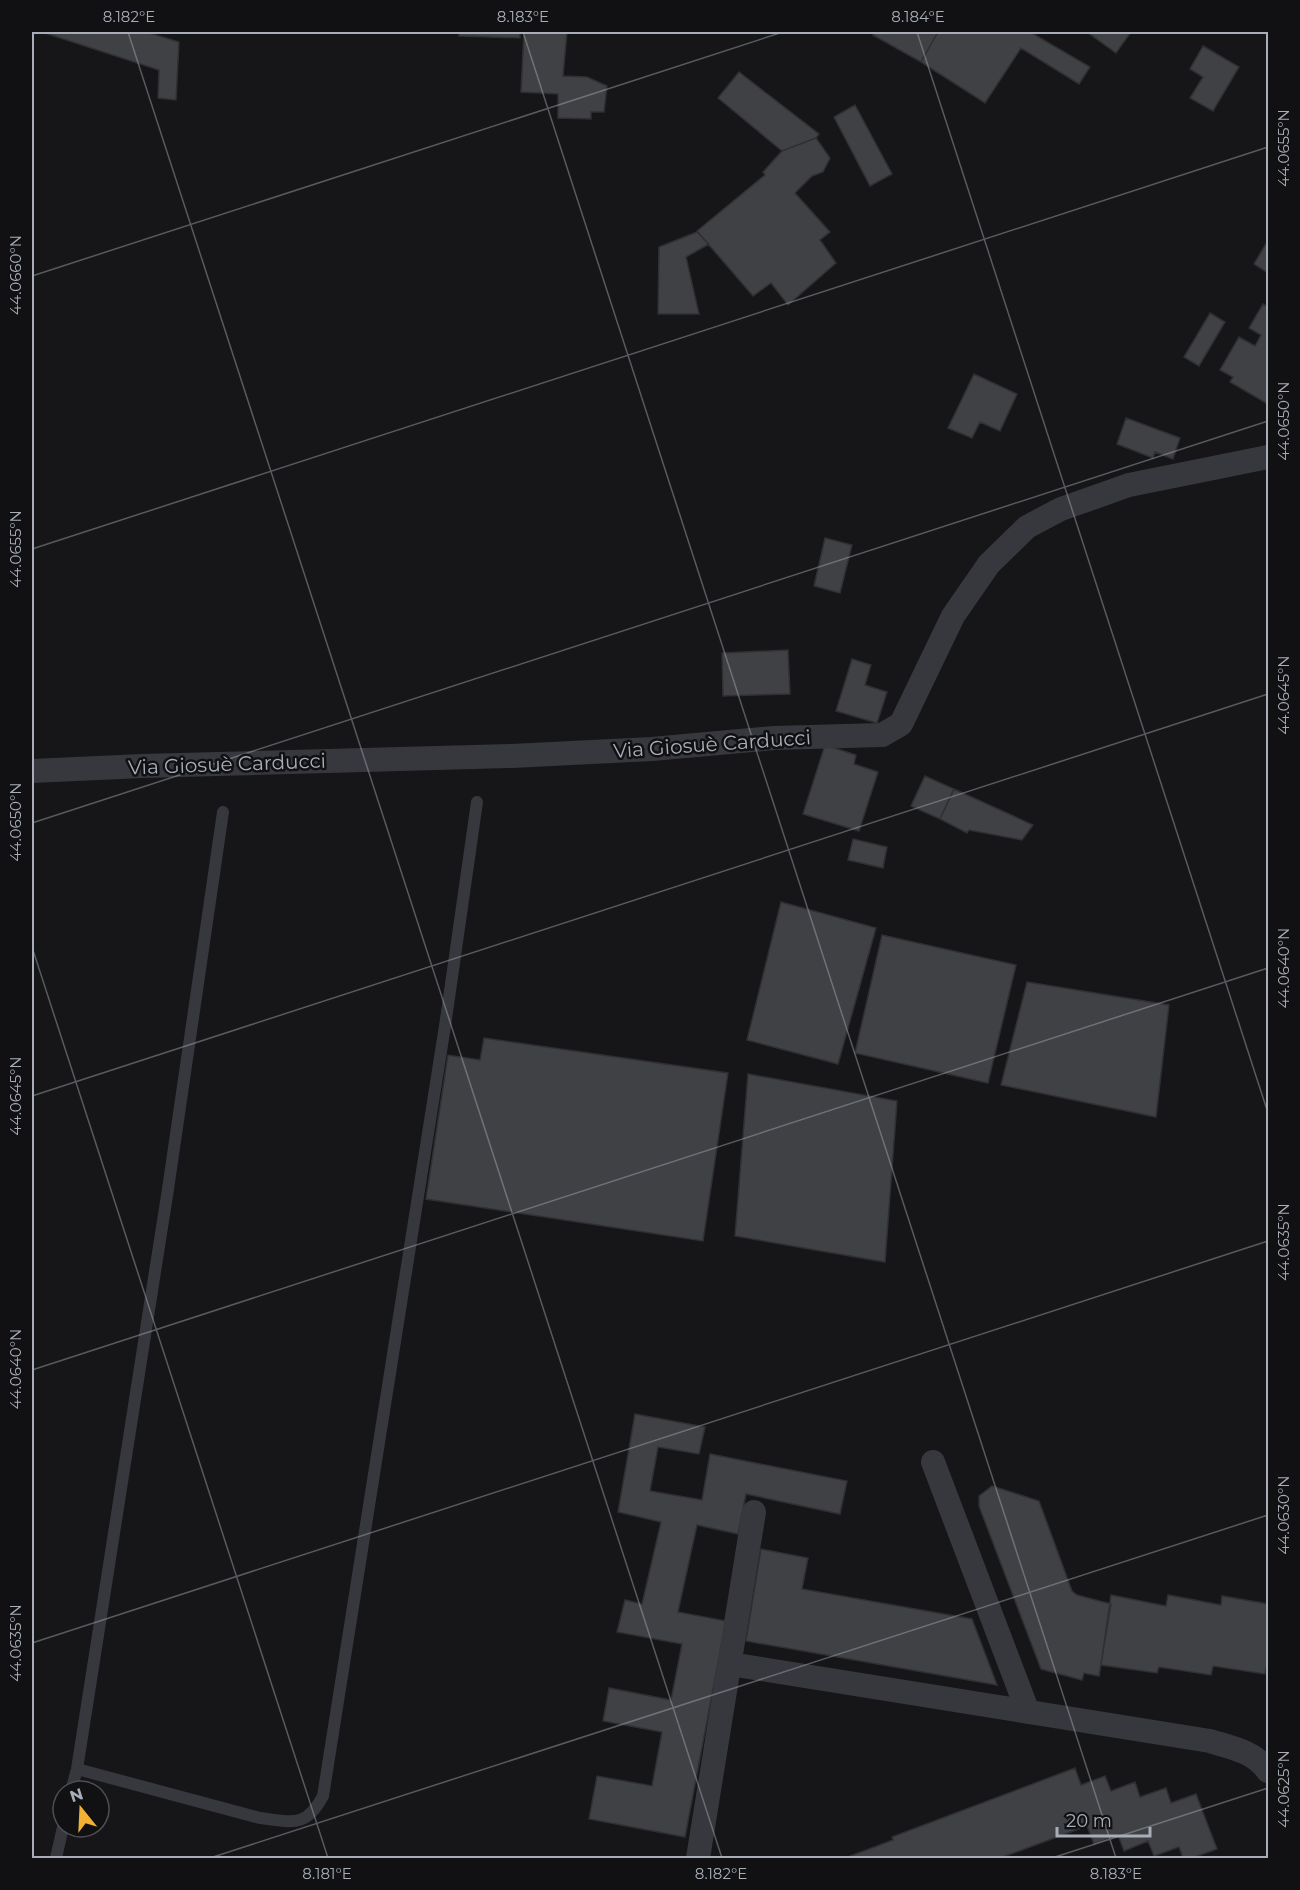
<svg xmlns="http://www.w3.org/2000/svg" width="1300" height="1890" viewBox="0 0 1300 1890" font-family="Montserrat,sans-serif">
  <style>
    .building { fill: #404145; stroke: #303034; stroke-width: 1.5 }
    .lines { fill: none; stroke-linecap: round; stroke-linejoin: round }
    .lane { stroke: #37383d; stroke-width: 12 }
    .street { stroke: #37383d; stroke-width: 24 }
    .ticks { fill: none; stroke: #a8adb8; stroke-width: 1.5; stroke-opacity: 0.45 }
    .labels { text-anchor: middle; stroke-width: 5; stroke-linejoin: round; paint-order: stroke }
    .street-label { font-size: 20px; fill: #a8adb8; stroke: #111113 }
    .neatline { fill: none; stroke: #a8adb8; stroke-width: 2 }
    .ticks-label { font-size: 15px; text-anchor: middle; fill: #a8adb8 }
  </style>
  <rect width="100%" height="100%" fill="#161618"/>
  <path class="building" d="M42,32H146L179,42L176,100L158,98L159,70Z
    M459,32H520V38L459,36Z
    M524,32H567L563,76L587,77L607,86L604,112H591V119L558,118V94L521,92Z
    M876,32H938L921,62L873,35Z
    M938,32H1030L1090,67L1079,84L1021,48L985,103L921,62Z
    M1087,32H1131L1116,53Z
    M1203,46L1239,67L1213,111L1190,98L1203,77L1190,69Z
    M739,72L819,134L816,138L782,151L718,98Z
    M855,105L892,174L870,186L834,117Z
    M816,138L830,158L823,172L812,176L795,193L830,232L820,240L836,263L788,305L771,283L753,296L697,231L765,175L763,172L782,151Z
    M697,232L709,244L686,257L699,314H658L659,247Z
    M1267,242L1268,243V273L1254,264Z
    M1263,304L1268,307V399L1266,403L1230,382L1233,377L1220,370L1239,337L1255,346L1261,335L1249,328Z
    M1210,313L1225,322L1199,366L1184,357Z
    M974,374L1017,394L1000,431L980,422L972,438L948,428Z
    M1126,418L1180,438L1173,459L1155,452L1153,458L1117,444Z
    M825,538L852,545L840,593L814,586Z
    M788,650L790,694L723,696L722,653Z
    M852,659L871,665L865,685L887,692L877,723L836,711Z
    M825,745L856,755L854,764L878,772L859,831L803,814Z
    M925,776L954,789L940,819L911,806Z
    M954,789L1033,825L1022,840L969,830L967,833L940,819Z
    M853,839L887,847L883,868L848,860Z
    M781,902L876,928L838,1064L747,1040Z
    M882,935L1016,965L988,1083L855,1053Z
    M1027,982L1169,1005L1156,1117L1001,1085Z
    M484,1038L728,1073L703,1241L426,1199L448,1055L480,1060Z
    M748,1074L897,1101L885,1262L735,1236Z
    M635,1414L705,1427L699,1454L658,1447L650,1491L702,1500L710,1454L847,1481L840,1514L746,1494L738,1534L697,1525L678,1612L726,1621L685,1837L589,1819L597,1776L652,1786L662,1732L603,1721L609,1688L671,1700L682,1644L617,1632L625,1600L642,1604L661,1522L618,1512Z
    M992,1486L1039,1501L1072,1591L1077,1595L1111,1604L1099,1676L1084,1673L1082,1680L1041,1669L979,1506V1496Z
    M761,1549L808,1558L802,1589L972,1619L997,1685L746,1641Z
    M1111,1595L1166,1606L1168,1595L1221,1605L1222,1596L1268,1604V1665H1267L1265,1674L1213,1666L1211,1675L1159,1667L1157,1673L1101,1665Z
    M1075,1768L1081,1785L1105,1776L1111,1791L1135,1782L1140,1797L1166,1788L1171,1803L1196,1794L1217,1849L1192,1858H1183L1179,1847L1154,1856L1148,1841L1124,1851L1118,1835L1094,1844L1087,1826L1000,1858H845L893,1840L892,1837Z"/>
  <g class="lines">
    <path class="lane" d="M77,1769L260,1818C293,1822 306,1828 323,1796L445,1026L477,802
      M71,1791L77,1769L168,1189L223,812
      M56,1858L63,1827"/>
    <path class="street" d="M32,771L142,766L512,756L652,749L774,738L882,735L901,724L953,616L989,564L1027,527L1061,509L1129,485L1268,457
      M933,1462L1028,1712
      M730,1664L1210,1741C1232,1748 1254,1751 1268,1771
      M698,1858L754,1512"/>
  </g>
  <path class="ticks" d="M128,32L722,1858M523,32L1116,1858M917,32L1268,1113M32,276L783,32M32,549L1268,147M32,823L1268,421M32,947L328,1858M32,1096L1268,694M32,1370L1268,968M32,1643L1268,1241M210,1858L1268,1515M1052,1858L1268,1788"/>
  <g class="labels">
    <g class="street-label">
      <text transform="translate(712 744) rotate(-4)" y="7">Via Giosuè Carducci</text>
      <text transform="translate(227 764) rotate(-2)" y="7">Via Giosuè Carducci</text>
    </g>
  </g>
  <rect width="1300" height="1890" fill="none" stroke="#111113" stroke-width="66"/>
  <g transform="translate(81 1809) rotate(342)"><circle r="28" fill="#111113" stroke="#4d4f55" stroke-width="1.5"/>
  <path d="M0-4.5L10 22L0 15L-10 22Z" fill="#f2b134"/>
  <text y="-9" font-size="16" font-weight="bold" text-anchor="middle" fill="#a8adb8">N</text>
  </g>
  <path d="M1057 1827v9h93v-9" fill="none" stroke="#a8adb8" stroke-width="3"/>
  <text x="1066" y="1827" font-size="18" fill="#a8adb8" stroke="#111113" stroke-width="4.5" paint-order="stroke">20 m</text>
  <rect x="33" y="33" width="1234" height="1824" class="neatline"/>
  <g class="ticks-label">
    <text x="129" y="22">8.182°E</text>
    <text x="523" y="22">8.183°E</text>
    <text x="918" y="22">8.184°E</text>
    <text transform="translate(1284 148) rotate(-90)" y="5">44.0655°N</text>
    <text transform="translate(16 275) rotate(-90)" y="5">44.0660°N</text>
    <text transform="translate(1284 421) rotate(-90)" y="5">44.0650°N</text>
    <text transform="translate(16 549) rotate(-90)" y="5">44.0655°N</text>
    <text transform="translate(1284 695) rotate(-90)" y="5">44.0645°N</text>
    <text transform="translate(16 822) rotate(-90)" y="5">44.0650°N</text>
    <text transform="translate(1284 968) rotate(-90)" y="5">44.0640°N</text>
    <text transform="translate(16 1096) rotate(-90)" y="5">44.0645°N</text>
    <text transform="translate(1284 1242) rotate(-90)" y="5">44.0635°N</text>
    <text transform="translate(16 1369) rotate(-90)" y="5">44.0640°N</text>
    <text transform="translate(1284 1515) rotate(-90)" y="5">44.0630°N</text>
    <text transform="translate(16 1643) rotate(-90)" y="5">44.0635°N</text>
    <text transform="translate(1284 1789) rotate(-90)" y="5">44.0625°N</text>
    <text x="327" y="1879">8.181°E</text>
    <text x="721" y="1879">8.182°E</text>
    <text x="1116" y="1879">8.183°E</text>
  </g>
</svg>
